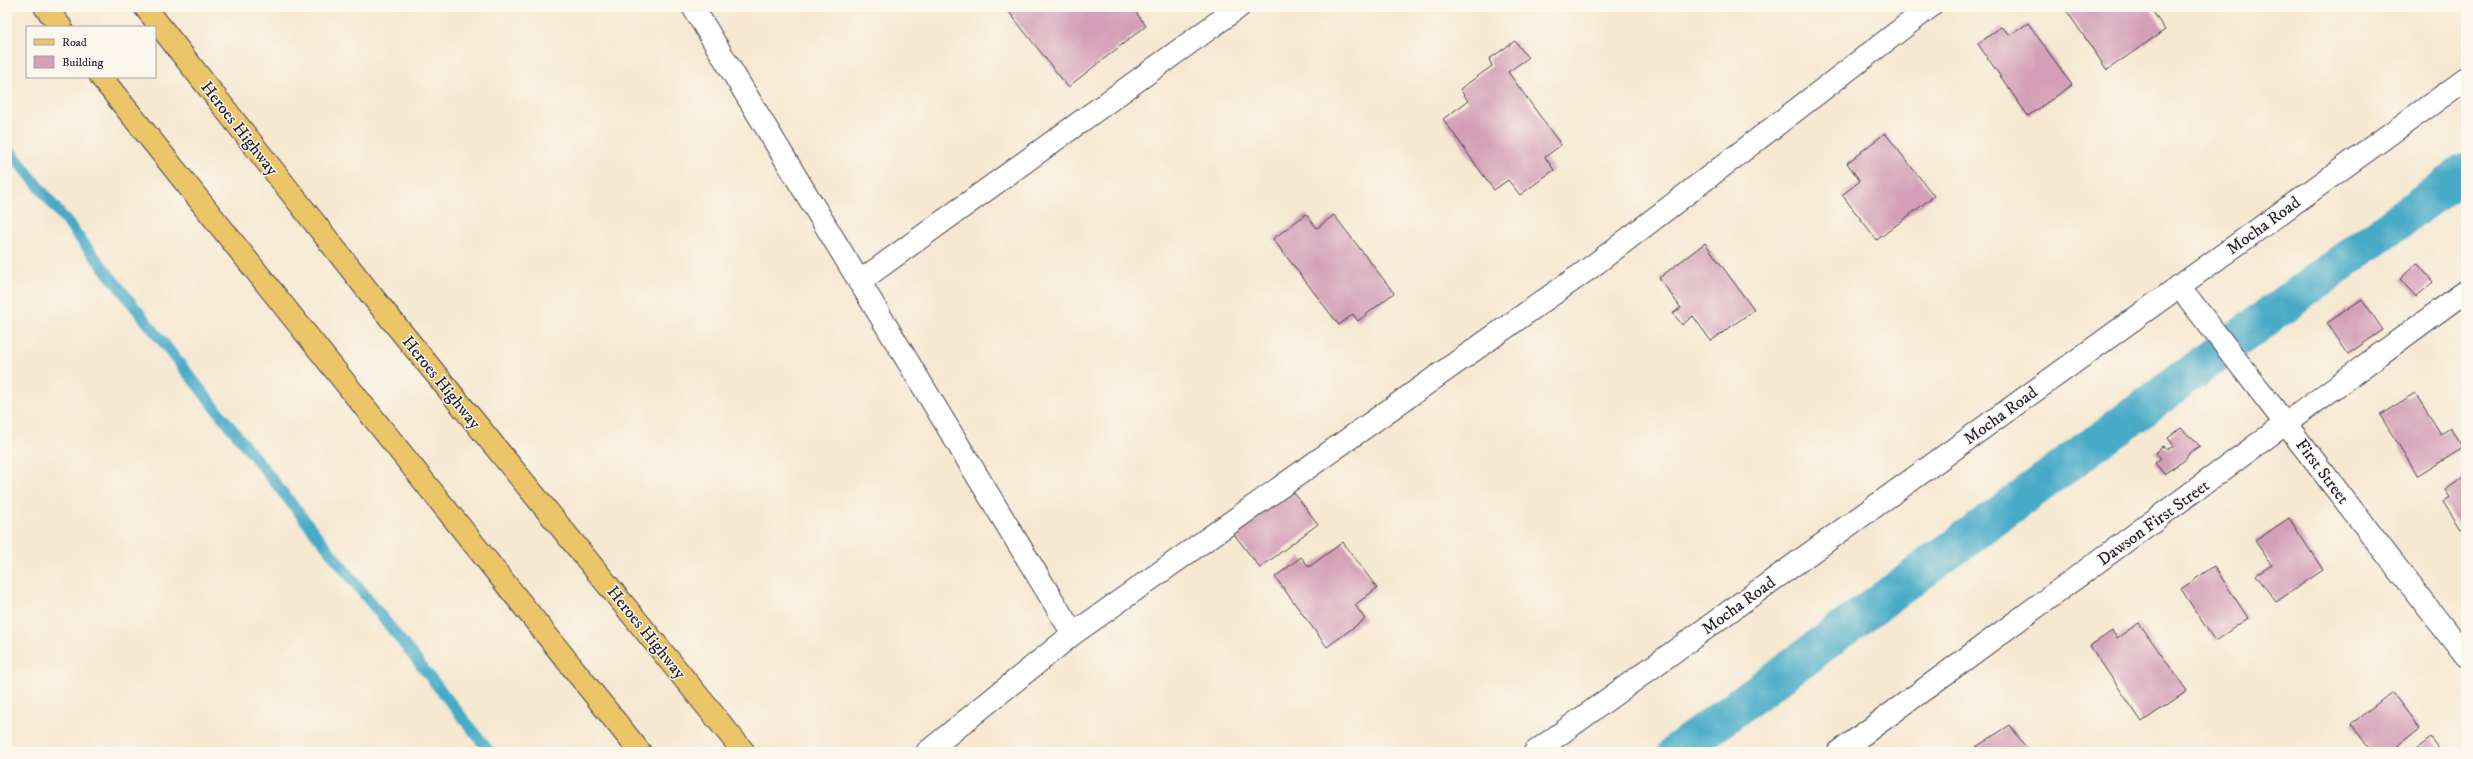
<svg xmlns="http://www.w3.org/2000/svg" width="2473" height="759" viewBox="0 0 2473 759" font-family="'IM FELL DW Pica',serif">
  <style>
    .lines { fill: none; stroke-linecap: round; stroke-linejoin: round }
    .stream { stroke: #47aac7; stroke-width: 11 }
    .canal { stroke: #47aac7; stroke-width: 37 }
    .building { fill: #d39fb6 }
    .minor-casing { stroke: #424052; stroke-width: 24 }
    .major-casing { stroke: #424052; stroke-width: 24 }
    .minor { stroke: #fff; stroke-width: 22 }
    .major { stroke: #ecc569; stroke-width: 22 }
    .labels { text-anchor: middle; stroke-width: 3; stroke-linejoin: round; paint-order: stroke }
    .street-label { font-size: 17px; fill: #22223b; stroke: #fbf7ec }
  </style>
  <rect width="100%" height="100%" fill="#fbf7ec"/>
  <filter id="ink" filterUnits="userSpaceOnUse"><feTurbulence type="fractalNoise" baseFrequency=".025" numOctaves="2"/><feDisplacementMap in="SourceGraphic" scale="8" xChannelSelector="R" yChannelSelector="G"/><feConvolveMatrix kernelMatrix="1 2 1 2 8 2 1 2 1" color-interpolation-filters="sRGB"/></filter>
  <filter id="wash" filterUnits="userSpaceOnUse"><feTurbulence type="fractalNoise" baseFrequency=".012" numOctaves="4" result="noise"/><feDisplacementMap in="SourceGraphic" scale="16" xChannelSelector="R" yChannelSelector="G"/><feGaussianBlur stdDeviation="0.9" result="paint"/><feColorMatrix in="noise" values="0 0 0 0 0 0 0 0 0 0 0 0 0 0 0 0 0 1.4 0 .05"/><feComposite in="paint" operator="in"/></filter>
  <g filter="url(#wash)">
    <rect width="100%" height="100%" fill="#f6e8d1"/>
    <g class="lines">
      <path class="stream" d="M7,147L490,752"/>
      <path class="canal" d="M1676,752L2466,171"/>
    </g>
    <g id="blocks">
      <path class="building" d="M1005,7H1132L1146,26L1068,87Z
        M2064,7H2150L2165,30L2107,70Z
        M2028,23L2072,85L2028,116L1978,44L2001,27L2011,35Z
        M1515,41L1528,58L1508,72L1561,145L1545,157L1554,170L1520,195L1508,180L1494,190L1443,119L1468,101L1460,89L1492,66L1489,59Z
        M1885,133L1934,196L1877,240L1842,195L1860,181L1847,163Z
        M1306,214L1317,228L1334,215L1394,293L1358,321L1353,314L1339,325L1273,239Z
        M1705,243L1754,310L1711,341L1693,316L1682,325L1673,313L1681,308L1659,278Z
        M2417,263L2433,282L2416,297L2400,279Z
        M2362,299L2383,330L2348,354L2327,323Z
        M2415,393L2441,434L2450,428L2463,448L2418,476L2380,415Z
        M2181,428L2200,446L2190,452L2185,460L2164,474L2155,463L2161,458L2155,453L2162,446L2168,449L2174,446L2168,438Z
        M2466,476V526L2461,529L2443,502L2450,497L2445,490Z
        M1291,489L1318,524L1260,568L1233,533Z
        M2289,518L2323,570L2276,602L2256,575L2272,565L2255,541Z
        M1343,542L1377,588L1355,605L1365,619L1327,647L1275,577L1301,557L1309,567Z
        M2214,566L2248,618L2215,641L2181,589Z
        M2139,623L2187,691L2142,722L2090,646L2112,631L2117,638Z
        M2392,692L2420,729L2390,752H2372L2351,724Z
        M2010,725L2029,752H1979L1976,747Z
        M2431,738L2441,752H2412Z"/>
    </g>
  </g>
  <g filter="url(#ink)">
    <use href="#blocks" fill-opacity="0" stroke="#424052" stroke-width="1"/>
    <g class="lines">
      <g class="minor-casing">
        <path id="minor" d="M693,7L1073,634
          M859,282L1239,7
          M2179,286L2466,657
          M927,752L1073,634L1590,268L1930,7
          M1535,752L2466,79
          M1839,752L2466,291"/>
      </g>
      <g class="major-casing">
        <path id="major" d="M45,7L61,27
          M145,7L372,296L744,752
          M101,77L640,752"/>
      </g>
      <use href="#minor" class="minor"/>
      <use href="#major" class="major"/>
    </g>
  </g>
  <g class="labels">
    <g class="street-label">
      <text transform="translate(240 128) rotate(52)" y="6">Heroes Highway</text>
      <text transform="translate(2263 225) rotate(-36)" y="6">Mocha Road</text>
      <text transform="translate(442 382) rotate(51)" y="6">Heroes Highway</text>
      <text transform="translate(2000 415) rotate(-36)" y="6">Mocha Road</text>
      <text transform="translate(2323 471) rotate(53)" y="6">First Street</text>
      <text transform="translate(2153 522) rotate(-36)" y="6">Dawson First Street</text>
      <text transform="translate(1738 605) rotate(-36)" y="6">Mocha Road</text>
      <text transform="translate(647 632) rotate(51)" y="6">Heroes Highway</text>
    </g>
  </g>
  <rect width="2473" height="759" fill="none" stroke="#fbf7ec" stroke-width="24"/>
  <rect x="26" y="26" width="130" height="52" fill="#fbf7ec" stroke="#a4a2a5"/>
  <rect x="34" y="39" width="20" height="6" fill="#ecc569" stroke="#a4a2a5"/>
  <text x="62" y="46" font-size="12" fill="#22223b">Road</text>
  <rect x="34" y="56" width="20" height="12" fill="#d39fb6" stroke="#a4a2a5"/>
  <text x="62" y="66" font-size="12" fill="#22223b">Building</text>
</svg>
